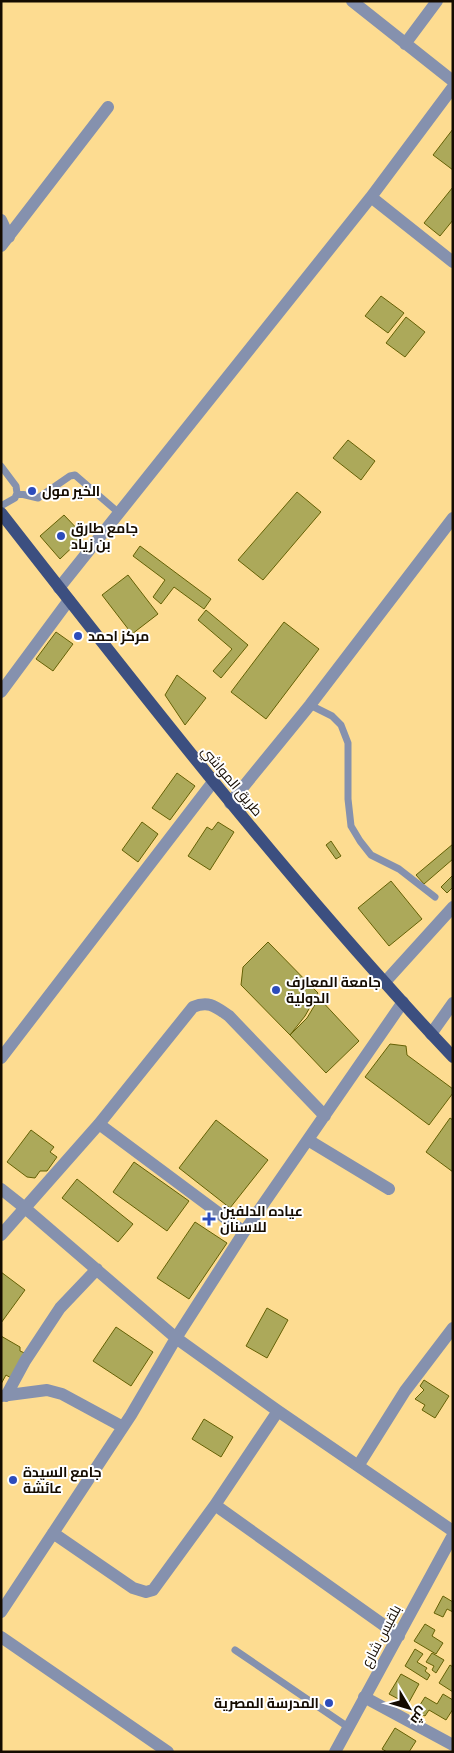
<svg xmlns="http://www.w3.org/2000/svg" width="454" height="1753" viewBox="0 0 454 1753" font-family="Barlow,Cairo,sans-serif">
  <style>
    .building { fill: #aca95a; stroke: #656105 }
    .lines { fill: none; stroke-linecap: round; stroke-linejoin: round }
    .service { stroke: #8591ae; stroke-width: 7 }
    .minor { stroke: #8591ae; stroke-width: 12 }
    .primary { stroke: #3c4f80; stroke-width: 12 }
    .poi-dot { fill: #2c4cbc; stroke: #fff; stroke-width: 2 }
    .labels { text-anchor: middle; stroke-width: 4; stroke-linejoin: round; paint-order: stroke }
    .poi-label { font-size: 14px; font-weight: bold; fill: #140b00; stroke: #fff; text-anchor: start }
    .street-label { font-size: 14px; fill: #140b00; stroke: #fff }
  </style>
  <rect width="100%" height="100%" fill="#fddc91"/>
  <path class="building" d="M453,129V170L433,155Z
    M453,187V220L440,236L424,223Z
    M381,296L404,313L388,333L365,316Z
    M406,317L425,332L405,357L386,343Z
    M348,440L375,461L361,480L333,458Z
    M297,492L321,512L263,580L238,560Z
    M64,515L84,536L60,559L40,536Z
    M140,546L211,599L204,609L174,587L161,604L153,597L165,580L133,556Z
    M128,575L158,614L132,634L102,595Z
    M206,610L248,645L221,678L213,671L232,649L198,620Z
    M284,622L319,649L266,719L231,692Z
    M56,632L73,644L53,671L36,659Z
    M177,675L206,698L185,725L165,695Z
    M177,773L195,786L170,820L152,808Z
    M142,822L158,834L138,862L122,850Z
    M218,822L234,832L210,870L188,856L207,827L212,830Z
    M331,841L341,856L336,859L326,845Z
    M453,844V859L424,884L416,875Z
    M453,875V887L447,893L441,887Z
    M391,881L422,919L389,946L358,908Z
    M268,942L318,993L305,1016L290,1035L241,985L243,967Z
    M319,998L359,1041L326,1073L290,1035L307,1018Z
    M390,1044L406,1046L407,1055L453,1089V1093L429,1125L365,1077Z
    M450,1118L453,1120V1172L426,1152Z
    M216,1120L268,1160L230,1208L179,1168Z
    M31,1130L54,1147L50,1152L57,1157L47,1171H40L35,1178L27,1177L7,1162Z
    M134,1162L189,1201L167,1231L113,1192Z
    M77,1179L133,1224L118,1242L62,1198Z
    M195,1222L227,1243L189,1299L157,1278Z
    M1,1272L25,1290L1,1323Z
    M267,1308L288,1320L267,1358L246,1346Z
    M116,1327L153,1352L131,1386L93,1361Z
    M1,1336L20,1347V1351L27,1354L11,1378L6,1375L1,1384Z
    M424,1380L449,1396L435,1418L422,1410L425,1405L415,1399L424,1390L420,1386Z
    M204,1419L233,1437L221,1457L192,1439Z
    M443,1596L453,1602V1612L447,1609L443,1617L434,1613Z
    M425,1624L435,1630L432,1636L443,1643L436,1654L414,1641Z
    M415,1649L423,1654L417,1662L427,1668L425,1671L430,1675L427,1680L405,1666Z
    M432,1653L444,1660L436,1673L432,1670L434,1666L426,1662Z
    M450,1665L453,1667V1692L439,1683Z
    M401,1674L419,1684L408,1704L389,1694Z
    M443,1694L453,1700V1709L446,1720L429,1710L425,1716L416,1711L425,1697L437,1704Z
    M395,1728L416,1741L409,1752H387L382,1749Z"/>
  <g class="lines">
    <path class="service" d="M1,466L16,486L17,493
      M1,506L15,498L17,493L38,498L70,476L75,475L119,513
      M310,705L332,716L341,725L348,743V799L351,826L360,841L371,855L399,869L435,897
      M235,1650L348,1727"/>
    <path class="minor" d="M352,1L453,81
      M405,44L437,1
      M371,197L453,262
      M1,220L9,237
      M1,246L108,107
      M59,588L371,197L453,87
      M1,692L69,600
      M230,803L310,705L453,518
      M385,982L453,907
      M431,1034L453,1003
      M1,1058L213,782
      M99,1124L244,1232
      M308,1140L389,1189
      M1,1189L25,1208L176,1338L278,1411L453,1531
      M1,1235L99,1124L193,1007C209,1000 216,1007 229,1016L325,1116
      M1,1396L47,1390L62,1394L123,1427
      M6,1396L25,1361L60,1308L97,1269
      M358,1466L405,1391L453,1328
      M215,1505L399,1636
      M53,1533L133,1588L146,1592L153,1590L215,1505L278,1411
      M1,1612L131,1415L176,1338L244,1232L403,1002
      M1,1637L168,1752
      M364,1697L453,1745
      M335,1752L453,1535"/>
    <path class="primary" d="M1,513C146,699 291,885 453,1057"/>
  </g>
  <g class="poi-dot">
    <circle cx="32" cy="491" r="5"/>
    <circle cx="61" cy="536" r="5"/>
    <circle cx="78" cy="636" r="5"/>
    <circle cx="276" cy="990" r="5"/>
    <path d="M206.5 1211.5h5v5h5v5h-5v5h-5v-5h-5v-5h5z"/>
    <circle cx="13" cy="1480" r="5"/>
    <circle cx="329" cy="1703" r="5"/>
  </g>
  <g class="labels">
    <g class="poi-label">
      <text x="42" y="496">الخير مول</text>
      <text x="71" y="533">جامع طارق<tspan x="71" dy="16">بن زياد</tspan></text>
      <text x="88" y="641">مركز احمد</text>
      <text x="286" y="987">جامعة المعارف<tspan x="286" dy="16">الدولية</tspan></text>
      <text x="220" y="1216">عياده الدلفين<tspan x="220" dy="16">للاسنان</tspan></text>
      <text x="23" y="1477">جامع السيدة<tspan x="23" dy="16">عائشة</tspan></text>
      <text x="319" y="1708" text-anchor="end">المدرسة المصرية</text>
    </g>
    <g class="street-label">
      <text transform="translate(232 781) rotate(50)" y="5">طريق المواشي</text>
      <text transform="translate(381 1636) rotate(-62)" y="5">بلقيس شارع</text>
    </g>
  </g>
  <rect width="454" height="1753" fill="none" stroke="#140b00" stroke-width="5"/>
  <g transform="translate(409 1708) rotate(128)" stroke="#ffffff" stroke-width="4" paint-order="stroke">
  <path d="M0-4L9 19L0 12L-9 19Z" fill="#140b00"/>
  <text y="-8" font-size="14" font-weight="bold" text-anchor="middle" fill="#140b00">ش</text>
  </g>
</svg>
